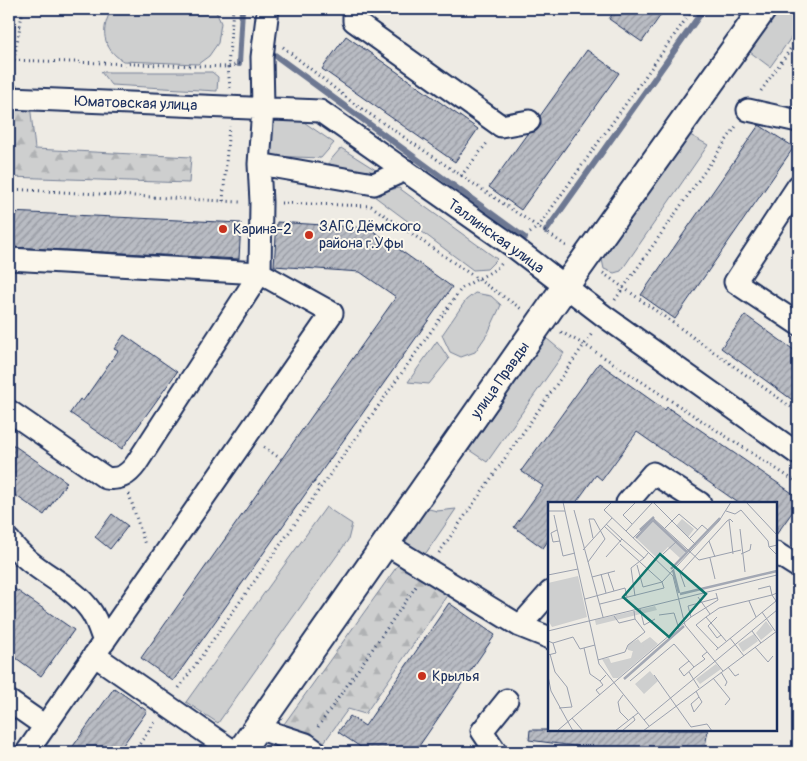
<svg xmlns="http://www.w3.org/2000/svg" width="807" height="761" viewBox="0 0 807 761" font-family="Pangolin,sans-serif">
  <style>
    .green { fill: #cecfcf; stroke: #747f96 }
    .forest { fill: url(#forest-firs); stroke: #747f96 }
    .lines { fill: none; stroke-linecap: round; stroke-linejoin: round }
    .stream { stroke: #6d7892; stroke-width: 6 }
    .building { fill: url(#building-hatch); stroke: #1b2f5e }
    .minor-casing { stroke: #1b2f5e; stroke-width: 25 }
    .major-casing { stroke: #1b2f5e; stroke-width: 30 }
    .path { stroke: #1b2f5e; stroke-width: 3; stroke-dasharray: 1 4; stroke-linecap: butt }
    .minor { stroke: #fbf7ec; stroke-width: 21 }
    .major { stroke: #fbf7ec; stroke-width: 26 }
    .poi-dot { fill: #c8321e; stroke: #fbf7ec; stroke-width: 2 }
    .labels { text-anchor: middle; stroke-width: 4; stroke-linejoin: round; paint-order: stroke }
    .street-label { font-size: 15px; fill: #1b2f5e; stroke: #fbf7ec }
    .poi-label { font-size: 15px; fill: #1b2f5e; stroke: #fbf7ec; text-anchor: start }
    .inset-river { fill: none; stroke: #a3a8b4; stroke-width: 2.5 }
    .inset-road { fill: none; stroke: #9aa0ae; stroke-width: 1 }
    .view { fill: #0f766e; fill-opacity: 0.15; stroke: #0f766e; stroke-width: 2.5 }
    .inset-edge { fill: none; stroke: #1b2f5e; stroke-width: 2.5 }
  </style>
  <defs>
    <pattern id="forest-firs" width="22" height="20" patternUnits="userSpaceOnUse" patternTransform="scale(1.25)"><rect width="22" height="20" fill="#cecfcf"/><path d="M5 1l3.5 6h-7zM16 11l3.5 6h-7z" fill="#b0b2b4"/></pattern>
    <pattern id="building-hatch" width="6" height="6" patternUnits="userSpaceOnUse" patternTransform="scale(1.25)"><rect width="6" height="6" fill="#b9bcc3"/><path d="M-1 1l2-2M0 6l6-6M5 7l2-2" fill="none" stroke="#9699a2"/></pattern>
  </defs>
  <rect width="100%" height="100%" fill="#eeebe4"/>
  <filter id="ink" filterUnits="userSpaceOnUse"><feTurbulence type="fractalNoise" baseFrequency=".02" numOctaves="2"/><feDisplacementMap in="SourceGraphic" scale="10" xChannelSelector="R" yChannelSelector="G"/><feConvolveMatrix kernelMatrix="1 2 1 2 8 2 1 2 1" color-interpolation-filters="sRGB"/></filter>
  <g filter="url(#ink)">
    <path class="green" d="M112,9H215L221,23L218,43L209,56L198,64L123,61C102,48 100,29 112,9Z
      M780,9H798V28L770,67L750,52Z
      M101,72H212L218,77L217,91L111,85Z
      M284,117L298,118L334,143L321,158L270,156L267,125Z
      M690,135L708,145L621,271L614,273L604,269L601,255Z
      M341,148L379,172L369,179L328,163Z
      M399,188L497,259L487,269L473,270L370,193Z
      M475,293L491,296L501,305L488,333L475,352L461,357L450,352L442,335L466,300Z
      M546,338L564,353L487,462L469,450Z
      M437,341L449,359L429,384L408,382Z
      M326,507L352,524L348,540L218,723L186,702Z
      M425,508L437,511L456,509L426,553L418,557L405,543Z"/>
    <path class="forest" d="M9,104H30L35,149L191,157L189,183L9,177Z
      M398,565L448,594L365,714L348,709L317,752H264Z"/>
    <g class="lines">
      <path class="stream" d="M272,53L525,238
        M239,64L242,9
        M546,231L704,9"/>
    </g>
    <path class="building" d="M616,9H665L642,42L609,19Z
      M346,36L478,129L455,162L322,69Z
      M587,50L619,73L521,210L489,187L527,134L537,130L541,125L540,116Z
      M759,125L794,147L675,319L641,295Z
      M9,212L241,223L239,259L9,247Z
      M277,222L369,228L452,287L173,681L141,658L396,297L360,272L274,266Z
      M745,315L798,353V404L721,348Z
      M124,335L177,372L122,449L70,413L80,399L83,401L118,351L114,349Z
      M599,363L665,410L667,407L798,497V504L776,535V504H740L637,432L602,480L596,475L575,504H550V538L543,548L514,527L543,486L521,471Z
      M9,442L67,482L44,515L9,491Z
      M112,514L128,526L110,549L95,537Z
      M9,585L74,630L41,676L9,653Z
      M449,603L495,635L415,752H368L338,732L350,716L365,726Z
      M114,688L147,711L118,752H69Z
      M530,730H708L704,752H619L529,740Z"/>
    <g class="lines">
      <g class="minor-casing">
        <path id="minor" d="M354,9V21L501,126L529,121
          M9,98L320,111L514,247L604,316L798,454
          M748,110L798,121
          M259,164L374,184L405,170
          M798,186L735,282L798,324
          M9,259L260,273L332,313L27,752
          M9,411L106,478C120,480 128,475 136,464L260,273L261,202L259,164L263,108L262,57L268,9
          M627,503L653,473L700,503
          M9,540C32,572 70,582 90,610C97,619 100,631 104,642
          M386,544L520,626L550,638
          M776,553L798,567
          M520,626L550,592
          M94,655L234,752
          M9,701L45,726
          M257,728L306,744L317,752
          M496,752L482,731L507,700"/>
      </g>
      <g class="major-casing">
        <path id="major" d="M240,752L565,287L763,9"/>
      </g>
      <path class="path" d="M9,26H21
        M283,47L353,103L568,247
        M9,60L228,67L242,63
        M14,60L23,9
        M230,88L228,67L233,9
        M761,91L798,38
        M461,176L488,142
        M9,189L240,202
        M223,201L229,126
        M281,203L371,206L523,310
        M530,233L539,226L693,9
        M603,273L798,412
        M615,300L737,125
        M561,332L585,345L798,483
        M264,447L281,459
        M314,482L321,489
        M129,494L145,545
        M439,553L593,332
        M179,688L461,289C473,280 495,272 502,263
        M318,727L417,585
        M134,752L155,722"/>
      <use href="#minor" class="minor"/>
      <use href="#major" class="major"/>
    </g>
  </g>
  <g class="poi-dot">
    <circle cx="223" cy="229" r="5"/>
    <circle cx="309" cy="235" r="5"/>
    <circle cx="422" cy="676" r="5"/>
  </g>
  <g class="labels">
    <g class="street-label">
      <text transform="translate(136 103) rotate(2)" y="5">Юматовская улица</text>
      <text transform="translate(496 236) rotate(36)" y="5">Таллинская улица</text>
      <text transform="translate(500 380) rotate(-55)" y="5">улица Правды</text>
    </g>
    <g class="poi-label">
      <text x="319" y="231">ЗАГС Дёмского<tspan x="319" dy="17">района г.Уфы</tspan></text>
      <text x="233" y="234">Карина-2</text>
      <text x="432" y="681">Крылья</text>
    </g>
  </g>
  <g transform="translate(548 502)">
    <rect width="229" height="229" fill="#eeebe4"/>
    <path d="M134,17L146,27L140,35L128,24ZM105,19L138,49L132,56L120,45L109,56L88,36ZM30,74L39,115L4,125L0,118V81ZM102,135L110,142L70,176H65L54,157L61,156L63,161L83,156L85,149L79,147L81,142L90,137L93,141Z" fill="#cecfcf"/>
    <path d="M107,104L109,108L48,123L47,118ZM218,119L225,128L213,138L208,131ZM206,132L210,139L195,150L190,142ZM89,140L96,143L95,151L66,174L62,161L74,162L84,156L85,149L80,148L81,143ZM168,162L173,167L152,182L148,177ZM102,169L110,179L96,192L87,182Z" fill="#cecfcf"/>
    <path class="inset-river" d="M92,28L106,15M88,36L105,18L139,50M123,67L172,16M125,68L131,91M132,92L229,69M76,177L136,124"/>
    <path class="inset-road" d="M15,0L51,162L101,224M64,0L56,8L125,74L137,123L175,169M105,0L148,43M198,0L229,33M26,8L55,115M0,9H17M178,9L187,12L193,8L220,39L221,45M6,13L15,54L27,51M181,18L185,52M58,22L74,37M84,22L75,13L88,0M56,24L73,40M116,27L131,12L150,28M192,27L197,70M9,28L3,31L5,40L12,39M78,29L104,1M85,36L105,16L151,58L193,48M141,37L154,23L161,29M161,39L167,55M229,43L221,45L229,53M35,48L64,16M115,52L129,39M193,52L202,48L203,42M58,55L74,37L96,56L100,51M162,56L167,77M40,60L57,37L46,17H41L45,36M89,63L95,85L114,80L171,19L183,0M60,71L66,89M53,72L58,91M0,73L30,67M44,75L67,69M137,85L132,71L179,19L182,17L185,20M210,87L222,84L224,93L229,91M87,94L83,66L96,56M150,95L162,112M37,97L77,86L79,95M201,99L208,115M52,102L116,86L114,80L72,42M92,107L96,123L107,117M214,110L227,129M111,113L126,111L131,127M66,114L71,121L87,117L86,109M143,115L140,104L169,96M158,115L148,123L170,146M169,115L160,124L169,136L173,133M0,129L229,73M204,129L213,141M182,136L196,154M0,139L5,141L8,151L0,153M5,141L25,135L32,147L47,143M207,145L220,160L225,154M36,146L42,172L52,179M168,148L228,99L224,93L171,106L158,115L178,139M2,152L7,170L19,185L24,205L11,206M50,158L77,150L80,143L97,130L87,117M146,165L157,157L154,154L159,150M180,165L187,174L191,172M141,170L151,186M173,170L179,180L177,184M106,173L143,225L159,222L164,229M0,174L3,189L25,229M165,176L182,197L177,203M82,179L126,142L141,159L146,165L136,174L131,167L141,159M148,189L151,195L154,200L146,210L143,202L151,195M52,193L48,188L55,183L52,179L58,173M75,193L70,200L72,210L80,218M24,216L35,229M96,218L229,108M9,229L143,115L170,98L168,91M67,229L90,211M74,229L87,218L85,214M95,229L229,129"/>
    <path class="view" d="M112,52L158,92L121,135L75,95Z"/>
    <rect width="229" height="229" class="inset-edge"/>
  </g>
  <rect width="807" height="761" fill="none" stroke="#fbf7ec" stroke-width="30"/>
  <rect x="15" y="15" width="777" height="731" fill="none" stroke="#1b2f5e" stroke-width="2" filter="url(#ink)"/>
</svg>
